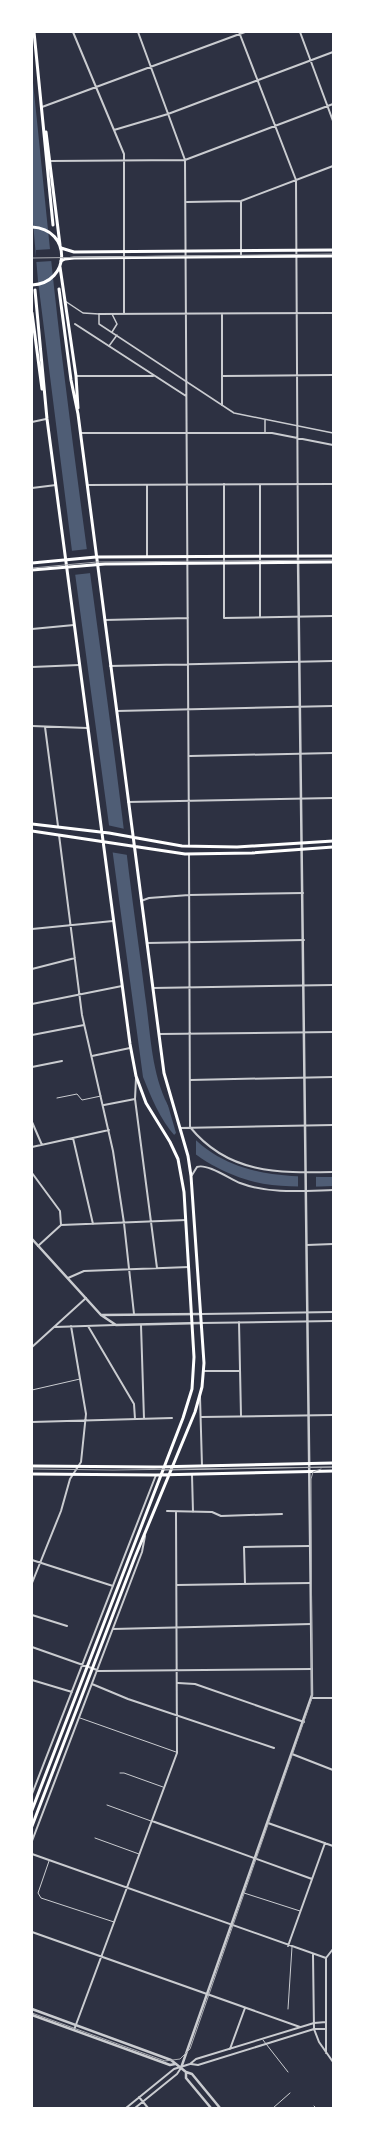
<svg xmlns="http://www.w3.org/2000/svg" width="365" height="2140" viewBox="0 0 365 2140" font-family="Ubuntu,sans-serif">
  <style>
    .water { fill: #4f5d75 }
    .pier { fill: #2d3142 }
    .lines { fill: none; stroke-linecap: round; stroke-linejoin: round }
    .service { stroke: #caccd0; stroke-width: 1 }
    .pedestrian { stroke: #caccd0; stroke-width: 1.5 }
    .minor { stroke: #caccd0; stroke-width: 2 }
    .tertiary { stroke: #caccd0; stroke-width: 2.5 }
    .secondary { stroke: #fff; stroke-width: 3 }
    .primary { stroke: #fff; stroke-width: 3 }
    .tram { stroke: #abadb3; stroke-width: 1 }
  </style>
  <rect width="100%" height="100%" fill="#2d3142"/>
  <path class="water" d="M32,73C43,176 52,279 65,381C85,545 110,709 129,873C134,914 140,954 145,995C151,1034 151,1082 174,1115C215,1173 267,1177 333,1177V1186C313,1187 292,1187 272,1185C237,1181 199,1162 175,1136C160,1119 151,1097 143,1077L72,551L38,281L32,210Z"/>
  <path class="pier" d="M52,249V261L36,262V250Z
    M88,549L91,573L73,575L70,551Z
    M107,825L125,829L128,855L110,852Z
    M167,1102L196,1138V1156L173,1136L176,1133Z
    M316,1175V1189H298V1176Z"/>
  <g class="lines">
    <path class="service" d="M57,1098L77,1094L82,1100L101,1096
      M32,1390L80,1379
      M164,1470L333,1467
      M80,1718L176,1752
      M120,1773H124L163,1787
      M107,1805L151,1821
      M95,1838L139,1854
      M49,1861L38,1893L41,1898L114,1922
      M244,1893L300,1911
      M288,2009L292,1947
      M263,2040L288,2072
      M314,2106L316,2108
      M273,2108L290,2093"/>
    <path class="pedestrian" d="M65,301L83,313L99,314V324L234,413L333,433
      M112,332L117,324L112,314
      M109,346L117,335
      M265,420V433"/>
    <path class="minor" d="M73,32L124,154V314
      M138,32L185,160L189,846
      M239,32L296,180L298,556
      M300,32L333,121
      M42,107L245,32
      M114,130L168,114L333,52
      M51,161L185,160L333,104
      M241,201V257
      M187,202L241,201L333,166
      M99,314L333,313
      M222,314V405
      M75,324L186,396
      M76,376H153
      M222,376L333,375
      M32,422L46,419
      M81,433H272L333,445
      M224,484V618L333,616
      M87,485L333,484
      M147,485V556
      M260,485V617
      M32,488L56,485
      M105,620L188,618
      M32,629L74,625
      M110,666L333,661
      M32,667L79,665
      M117,711L333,706
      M32,726L87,728
      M45,727L58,826
      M190,756L333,753
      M128,802L333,798
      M59,835L82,1015L113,1151L124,1223L134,1314
      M189,855L190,1127
      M141,901L149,898L189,895L303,893
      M32,929L113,921
      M147,943L304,940
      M32,969L75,958
      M153,988L333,985
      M32,1004L122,986
      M159,1034L333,1032
      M32,1035L84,1025
      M92,1056L130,1048
      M32,1067L62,1061
      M136,1078L135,1099L157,1268
      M190,1080L333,1077
      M104,1105L135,1099
      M32,1122L42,1145
      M190,1127C228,1174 278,1173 333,1172
      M180,1128L333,1125
      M73,1138L93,1224
      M32,1147L109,1130
      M32,1173L60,1211L61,1225
      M192,1175L197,1167C207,1163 230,1179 240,1183C269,1194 302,1191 333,1190
      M307,1245L333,1244
      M38,1246L61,1225L186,1220
      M68,1278L84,1271L189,1267
      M201,1314L333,1312
      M239,1322L241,1416
      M201,1323L333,1321
      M141,1325L144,1419
      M88,1326L134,1404L135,1419
      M55,1327L115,1325
      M32,1347L86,1298
      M203,1371H240
      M200,1397L202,1466
      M201,1417L333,1415
      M32,1422L172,1418
      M192,1475L193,1512
      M167,1511L212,1512L221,1516L282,1514
      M32,1560L113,1586
      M32,1583L61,1511L70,1479L81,1462L86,1414L71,1326
      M245,1584L244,1547L310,1546
      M177,1585L311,1583
      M32,1615L67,1626
      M113,1629L311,1624
      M32,1647L100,1671L312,1669
      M32,1680L72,1692
      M178,1683L195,1684L304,1722
      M92,1684L128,1699L274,1748
      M311,1698H333
      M292,1754L333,1770
      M32,1794L156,1475
      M152,1821L312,1879
      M268,1823L333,1846
      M32,1841L142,1552L145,1536
      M32,1854L326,1958
      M32,1932L300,2027
      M288,1946L325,1843
      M313,1955L314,2029L319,2042L333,2062
      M326,1958V2053
      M326,1958L333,1949
      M74,2030L177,1753L176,1512
      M230,2049L245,2008
      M191,2064L198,2065L314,2029H326
      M139,2097L148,2108
      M126,2108L174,2069L190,2064L196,2059L314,2023L326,2022
      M135,2108L177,2074L181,2068"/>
    <path class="tertiary" d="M32,1239L101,1315L116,1325L201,1323
      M101,1315L201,1314
      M32,2009L171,2060L186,2072L192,2074L220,2108
      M32,2015L170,2065L175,2064
      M181,2068L312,1695L298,556
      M186,2072V2078L211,2108"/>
    <path class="secondary" d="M61,248L74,252L333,250
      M61,261L65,259L74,258L333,256
      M32,563L96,557L333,556
      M32,570L105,564L333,562"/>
    <path class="primary" d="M34,32L53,225
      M46,132L60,245
      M32,227C72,229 71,283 32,285
      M60,267L76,376L78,408
      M32,313L42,389
      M32,824L109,833L182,846L237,847L333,841
      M32,831L185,854L252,853L333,847
      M32,1466L154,1467L333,1463
      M32,1474L156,1475L333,1471
      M32,1810L183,1418L192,1389L194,1357L184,1192L178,1159L170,1142L146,1103L136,1076L130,1044L47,419L35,290
      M32,1826L135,1557L195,1412L202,1387L204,1363L191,1176L188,1156L164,1073L78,414L71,380L59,289"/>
    <path class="tram" d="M32,258L333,254
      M32,568L97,562L333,560
      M32,1469L113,1470L333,1467
      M32,2013L165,2061L180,2059L190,2049L312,1698L311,1479L313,1472L321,1469"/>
  </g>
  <rect width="365" height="2140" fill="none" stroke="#ffffff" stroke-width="66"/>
</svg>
